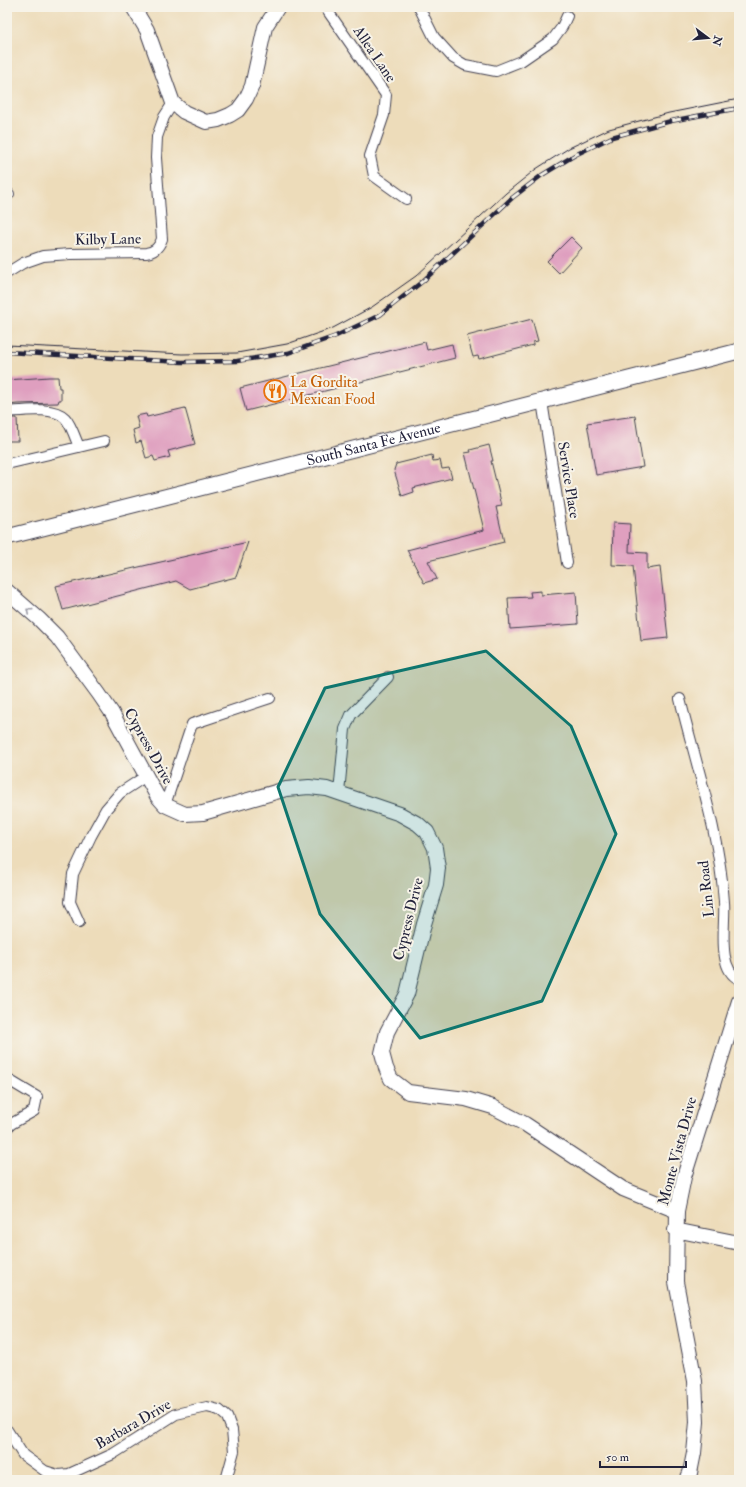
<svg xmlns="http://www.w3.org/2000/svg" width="746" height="1487" viewBox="0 0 746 1487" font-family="'IM FELL Double Pica',serif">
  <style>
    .building { fill: #df9fbf }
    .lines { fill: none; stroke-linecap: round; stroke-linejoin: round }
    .street-casing { stroke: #403e4e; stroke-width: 12 }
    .secondary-casing { stroke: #403e4e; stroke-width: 16 }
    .primary-casing { stroke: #403e4e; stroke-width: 17 }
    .street { stroke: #fff; stroke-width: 10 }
    .secondary { stroke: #fff; stroke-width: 14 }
    .primary { stroke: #fff; stroke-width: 15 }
    .tram { stroke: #22223b; stroke-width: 1 }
    .rail-casing { stroke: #22223b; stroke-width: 4.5 }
    .rail { stroke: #f7f3e8; stroke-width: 3; stroke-dasharray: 9; stroke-linecap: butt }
    .oneway { stroke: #9c9ca7 }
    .marked { fill: #0f766e; fill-opacity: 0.2; stroke: #0f766e; stroke-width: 3; stroke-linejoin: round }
    .labels { text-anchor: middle; stroke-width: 4; stroke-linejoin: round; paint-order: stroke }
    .street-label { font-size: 15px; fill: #22223b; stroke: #f7f3e8 }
    .food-label { font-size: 15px; fill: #c56008; stroke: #f7f3e8; text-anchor: start }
  </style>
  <rect width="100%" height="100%" fill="#f7f3e8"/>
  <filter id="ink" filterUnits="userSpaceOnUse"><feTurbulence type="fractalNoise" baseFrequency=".025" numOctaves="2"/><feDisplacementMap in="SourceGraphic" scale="8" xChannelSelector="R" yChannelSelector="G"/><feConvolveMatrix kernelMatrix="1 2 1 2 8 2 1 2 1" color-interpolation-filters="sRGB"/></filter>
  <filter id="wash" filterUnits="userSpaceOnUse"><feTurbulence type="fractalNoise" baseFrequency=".012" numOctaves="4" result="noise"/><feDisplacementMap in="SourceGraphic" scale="16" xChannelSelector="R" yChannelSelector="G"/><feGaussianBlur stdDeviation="0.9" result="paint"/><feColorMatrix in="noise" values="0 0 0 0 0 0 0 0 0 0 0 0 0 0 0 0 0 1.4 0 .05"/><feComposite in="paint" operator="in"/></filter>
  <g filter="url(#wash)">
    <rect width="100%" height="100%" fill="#eddcba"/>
    <g id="blocks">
      <path class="building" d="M571,237L582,248L559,273L547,261Z
        M532,319L538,341L533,342V345L479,359L478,356L473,357L467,336Z
        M425,342L427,350L452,344L455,358L246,411L240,388Z
        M49,377H58L59,388H61V400H59L58,403L17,404L7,405V380Z
        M185,408L195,444L168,451L170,457L155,461L153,456L146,458L141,441L136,443L133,430L139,428L136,416L146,414L147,417Z
        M635,416L643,467L596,475L587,423Z
        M7,418H17L18,441H7Z
        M489,445L493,461H491L502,506L496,507L504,542L428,561L437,579L424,583L407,550L484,530L465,453L471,452L470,450Z
        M432,455L433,461L440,460L442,469L449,468L452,478L413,488L414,492L402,496L394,470L396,464Z
        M613,523L630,524L629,552L647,553V569L660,567L668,638L641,641L633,566L612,565Z
        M248,542L236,577L190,589L176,581L63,610L56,586Z
        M541,591V595L576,592L578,624L510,629L508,598L531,597L530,592Z"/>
    </g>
  </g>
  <g filter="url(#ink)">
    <use href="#blocks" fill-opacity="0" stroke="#403e4e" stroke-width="1"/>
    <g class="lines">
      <g class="street-casing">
        <path id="street" d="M325,7L386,95L384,115L370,156L374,176L406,199
          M419,7L434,37L453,58L465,65L496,71L521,61L553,39L562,27L567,16
          M7,194H9
          M7,273L23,263L43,256L70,254L146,253C155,252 159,247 162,239L156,158L157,137L164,117L173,103
          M542,401L567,563
          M7,412C23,411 53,406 65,418C71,424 76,440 79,447
          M7,464L104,441
          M680,699C696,764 720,836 724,902C726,922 716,969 739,979
          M339,793L345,729L351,715L388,677
          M165,805L192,724L270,698
          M79,922L70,902L73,874L91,836L106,809L120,793L146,776
          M7,1079L37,1097L34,1111L11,1124L7,1128
          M7,1430L23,1455L45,1471L58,1475L69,1474L113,1454L176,1414L207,1407L219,1410L227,1417L232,1430L234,1451L226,1480"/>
      </g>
      <g class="secondary-casing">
        <path id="secondary" d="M133,7L147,30L173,103L184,112L206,122L218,120L230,115L238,110L246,99L252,86L265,27L278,7
          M7,591L39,619L57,637L99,694L112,713L157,796L165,805L185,814L203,813L286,789L309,787L327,789L400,814L418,824L427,832L435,848L438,868L436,885L424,924L407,994L387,1032L382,1053L386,1068L391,1079L408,1092L466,1099L493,1107L525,1124L623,1189L677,1211
          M675,1230L739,1243
          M687,1480L690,1473L694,1453L697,1422L695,1381L676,1282L677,1211L684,1177L739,1001"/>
      </g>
      <g class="primary-casing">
        <g id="primary">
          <path id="s1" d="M7,537L739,351"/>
        </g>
      </g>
      <use href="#street" class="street"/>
      <use href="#secondary" class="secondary"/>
      <use href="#primary" class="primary"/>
      <path class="tram" d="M7,345L182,354L237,353L287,344L333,328L372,307L416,276L506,193L536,169L569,148L609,129L669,113L739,99"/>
      <g class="rail-casing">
        <path id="rail" d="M7,352L182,362L237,361L288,353L336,336L380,315L423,281L512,198L542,175L575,155L612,137L671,121L739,108"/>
      </g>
      <use href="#rail" class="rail"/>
    </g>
    <defs><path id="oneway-chevron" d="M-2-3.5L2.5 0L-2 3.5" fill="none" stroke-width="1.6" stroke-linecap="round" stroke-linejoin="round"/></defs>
    <use class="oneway" href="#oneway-chevron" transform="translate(29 611) rotate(-140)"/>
  </g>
  <path class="marked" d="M486,651L571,726L616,834L542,1001L420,1038L320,914L278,787L325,688Z"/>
  <defs>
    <g id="restaurant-ring" transform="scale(1.15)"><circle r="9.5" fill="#f7f3e8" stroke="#e8710a" stroke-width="1.5"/><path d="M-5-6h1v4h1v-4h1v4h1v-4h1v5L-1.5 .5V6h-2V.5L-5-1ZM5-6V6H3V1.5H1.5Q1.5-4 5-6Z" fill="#e8710a"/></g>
  </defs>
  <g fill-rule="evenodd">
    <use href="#restaurant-ring" x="275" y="391"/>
  </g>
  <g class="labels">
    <g class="street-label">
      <text transform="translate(375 54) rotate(56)" y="5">Allea Lane</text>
      <text transform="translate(108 239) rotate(-1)" y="5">Kilby Lane</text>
      <text dy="5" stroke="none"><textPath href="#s1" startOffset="378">South Santa Fe Avenue</textPath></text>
      <text transform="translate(569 480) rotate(81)" y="5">Service Place</text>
      <text transform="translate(149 746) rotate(61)" y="5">Cypress Drive</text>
      <text transform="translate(706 889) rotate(-96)" y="5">Lin Road</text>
      <text transform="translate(408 919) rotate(-76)" y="5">Cypress Drive</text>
      <text transform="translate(677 1151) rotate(-75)" y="5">Monte Vista Drive</text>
      <text transform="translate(133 1424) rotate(-30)" y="5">Barbara Drive</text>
    </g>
    <g class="food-label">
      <text x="290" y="387">La Gordita<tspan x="290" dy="17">Mexican Food</tspan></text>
    </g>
  </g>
  <rect width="746" height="1487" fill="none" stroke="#f7f3e8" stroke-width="24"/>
  <g transform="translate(708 38) rotate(106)" stroke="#f7f3e8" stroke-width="3" paint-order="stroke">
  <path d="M0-3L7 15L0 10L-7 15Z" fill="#22223b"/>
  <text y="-6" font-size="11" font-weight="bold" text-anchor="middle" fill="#22223b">N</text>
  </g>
  <path d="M600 1461v6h86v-6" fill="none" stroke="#22223b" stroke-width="2"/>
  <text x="606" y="1461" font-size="12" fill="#22223b" stroke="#f7f3e8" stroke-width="3" paint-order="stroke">50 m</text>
</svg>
